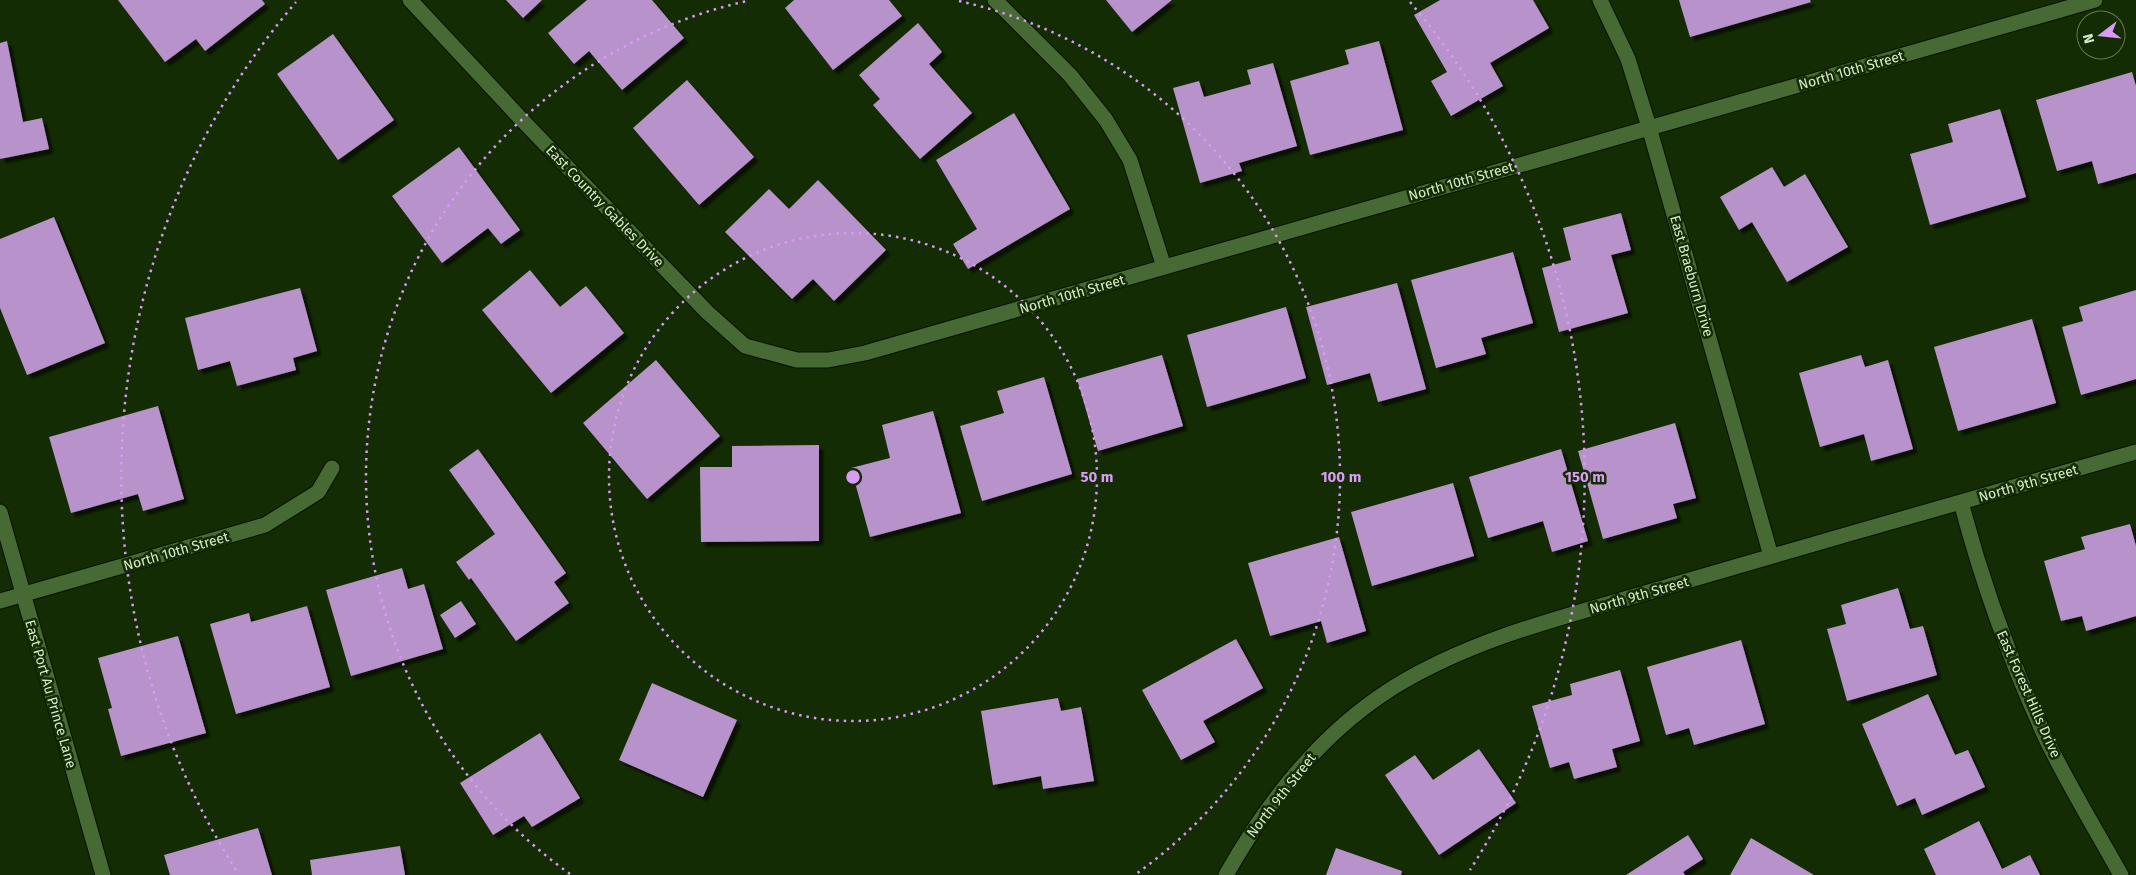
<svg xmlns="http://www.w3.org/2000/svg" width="2136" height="875" viewBox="0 0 2136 875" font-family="'Fira Sans',sans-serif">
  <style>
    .building { fill: #b892cb; filter: url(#shadow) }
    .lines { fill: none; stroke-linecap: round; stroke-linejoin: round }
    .minor-casing { stroke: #041300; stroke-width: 17 }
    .minor { stroke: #476933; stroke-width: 15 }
    .ring { fill: none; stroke: #da9af7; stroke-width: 2.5; stroke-dasharray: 2.5 5 }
    .labels { text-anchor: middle; stroke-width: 5; stroke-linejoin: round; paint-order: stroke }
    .street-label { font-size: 14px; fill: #d6eacc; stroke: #142c03 }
    .centre { fill: #da9af7; stroke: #142c03; stroke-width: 2.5 }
    .ring-label { font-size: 15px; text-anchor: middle; font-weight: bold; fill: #da9af7; stroke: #142c03; stroke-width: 5; stroke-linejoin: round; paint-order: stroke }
  </style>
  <defs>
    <filter id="shadow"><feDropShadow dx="4.5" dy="4.5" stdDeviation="1" flood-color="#0009"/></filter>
  </defs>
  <rect width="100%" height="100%" fill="#142c03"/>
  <path class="building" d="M118,0H262L265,4L205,51L196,39L165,62Z
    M506,0H542L523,18Z
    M587,0H652L684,38L622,90L589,51L574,64L548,33Z
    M794,0H889L902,16L833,70L785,8Z
    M1106,0H1172L1132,32Z
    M1440,0H1533L1549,28L1490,63L1503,86L1451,116L1431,81L1447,72L1414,15Z
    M1679,0H1810L1811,2L1690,37Z
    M918,23L942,52L929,64L972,113L920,159L873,105L880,99L859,75Z
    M333,34L394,120L338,160L277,74Z
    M7,41L23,122L42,118L49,149L0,159V43Z
    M1379,41L1403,130L1310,155L1290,81L1349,64L1345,50Z
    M1273,63L1297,146L1239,163L1242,171L1200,183L1173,88L1199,81L1204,97L1251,84L1247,70Z
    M2132,72L2136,86V173L2098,184L2092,161L2057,171L2036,100Z
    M687,80L754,157L699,205L633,128Z
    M2000,109L2026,197L1930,225L1910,154L1953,142L1948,124Z
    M1014,113L1070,209L968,269L953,244L977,229L936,160Z
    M459,147L520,230L501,244L488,228L442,263L392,196Z
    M1772,167L1784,187L1805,174L1848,247L1787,282L1752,222L1739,230L1720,197Z
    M818,180L886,250L834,301L813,279L792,299L725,232L769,189L789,209Z
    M1621,213L1631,250L1611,255L1628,313L1559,332L1542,268L1571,260L1563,228Z
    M54,217L105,343L27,375L0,308V239Z
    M1513,252L1533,323L1481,338L1486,354L1436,368L1411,280Z
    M530,270L560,307L586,286L624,333L551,393L482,310Z
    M1397,283L1426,389L1378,402L1370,373L1327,385L1306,307Z
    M300,288L317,351L293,358L296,370L237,386L230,361L198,370L185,318Z
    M2136,290V379L2081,395L2062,327L2083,321L2079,307Z
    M1286,307L1306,378L1207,407L1187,335Z
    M2032,319L2056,403L1958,431L1934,347Z
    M1162,355L1183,426L1098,451L1077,379Z
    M1861,355L1865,367L1888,360L1913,449L1871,461L1864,434L1820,447L1799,373Z
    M656,360L720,436L647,499L583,423Z
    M1044,377L1072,474L982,501L960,426L1004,413L997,391Z
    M158,406L184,499L143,511L138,494L71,513L49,437Z
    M933,411L961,513L870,537L851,468L890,458L882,425Z
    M1675,423L1696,498L1673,504L1677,518L1603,539L1578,451Z
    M819,445V541L701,542L700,467H732V446Z
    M478,449L566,573L554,582L569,603L516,641L471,578L469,580L456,562L495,534L449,470Z
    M1561,449L1588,541L1552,552L1543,521L1488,538L1469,477Z
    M1453,483L1474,556L1372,586L1351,512Z
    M2130,524L2136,546V616L2086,631L2082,616L2061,621L2044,561L2085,549L2081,537Z
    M1339,537L1366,631L1327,643L1321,621L1270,636L1248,563Z
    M402,568L408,589L424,584L443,649L351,676L326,590Z
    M1898,588L1910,629L1923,626L1937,675L1847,701L1827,629L1846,624L1841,605Z
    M461,601L476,624L455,638L440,615Z
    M307,606L330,687L236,714L210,624L249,613L251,622Z
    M178,636L206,733L121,756L108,709L112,708L98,658Z
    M1236,639L1263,688L1203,721L1215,742L1181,760L1142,690Z
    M1741,640L1765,724L1694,745L1689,728L1666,735L1647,667Z
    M1620,670L1640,741L1612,749L1617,767L1574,779L1569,762L1550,768L1532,706L1572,695L1570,684Z
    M652,683L737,720L703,797L619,760Z
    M1928,694L1955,755L1968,750L1985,787L1922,815L1915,798L1897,806L1862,724Z
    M1058,698L1061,711L1081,707L1094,781L1043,789L1041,776L993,785L981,711Z
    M540,733L580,798L532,827L524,816L493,835L460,783Z
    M1479,749L1516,803L1439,855L1385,775L1415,755L1433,780Z
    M1979,821L2002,869L2030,855L2040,875H1936L1924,849Z
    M258,828L272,875H170L164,855Z
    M1688,835L1703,859L1683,872L1685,875H1626Z
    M1751,838L1814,875H1730Z
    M400,846L405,875H312L310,860Z
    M1336,848L1402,871L1401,875H1326Z"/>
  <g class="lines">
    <g class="minor-casing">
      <path id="minor" d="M410,0L523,121L707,312L745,346L797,360H828L865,353L2095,0
        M995,0L1070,75L1106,120L1130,160L1164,267
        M1600,0L1628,59L1649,127L1771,556
        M1961,502C1983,586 2012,666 2049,745C2071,789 2097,832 2121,875
        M0,512L103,875
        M0,601L265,525L318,492L332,468
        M1226,875C1267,802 1322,732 1394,687C1480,634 1581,613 1676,584C1829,539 1983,496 2136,452"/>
    </g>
    <use href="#minor" class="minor"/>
  </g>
  <g class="ring">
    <circle cx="853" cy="477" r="244"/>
    <path d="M570 874A488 488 0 0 1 747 1M959 1A488 488 0 0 1 1136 874"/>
    <path d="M236 870A732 732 0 0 1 296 2M1410 2A732 732 0 0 1 1470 870"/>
  </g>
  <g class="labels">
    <g class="street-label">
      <text transform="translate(1851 70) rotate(-16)" y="5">North 10th Street</text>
      <text transform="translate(1461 181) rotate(-16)" y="5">North 10th Street</text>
      <text transform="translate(605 206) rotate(46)" y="5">East Country Gables Drive</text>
      <text transform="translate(1692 276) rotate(74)" y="5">East Braeburn Drive</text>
      <text transform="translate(1072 294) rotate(-16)" y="5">North 10th Street</text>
      <text transform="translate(2028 483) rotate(-16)" y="5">North 9th Street</text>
      <text transform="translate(176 551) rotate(-16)" y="5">North 10th Street</text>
      <text transform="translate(1639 595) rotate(-16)" y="5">North 9th Street</text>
      <text transform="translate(51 694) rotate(74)" y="5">East Port Au Prince Lane</text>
      <text transform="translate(2029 694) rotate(66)" y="5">East Forest Hills Drive</text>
      <text transform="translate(1281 795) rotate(-52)" y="5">North 9th Street</text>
    </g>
  </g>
  <circle cx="853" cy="477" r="8" class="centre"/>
  <g class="ring-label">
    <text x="1097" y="482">50 m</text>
    <text x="1341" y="482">100 m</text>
    <text x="1585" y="482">150 m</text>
  </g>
  <g transform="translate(2101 35) rotate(254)"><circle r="24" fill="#142c03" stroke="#627853"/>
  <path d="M0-4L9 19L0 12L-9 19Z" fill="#da9af7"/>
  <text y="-8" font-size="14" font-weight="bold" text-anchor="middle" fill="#d6eacc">N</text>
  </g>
</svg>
